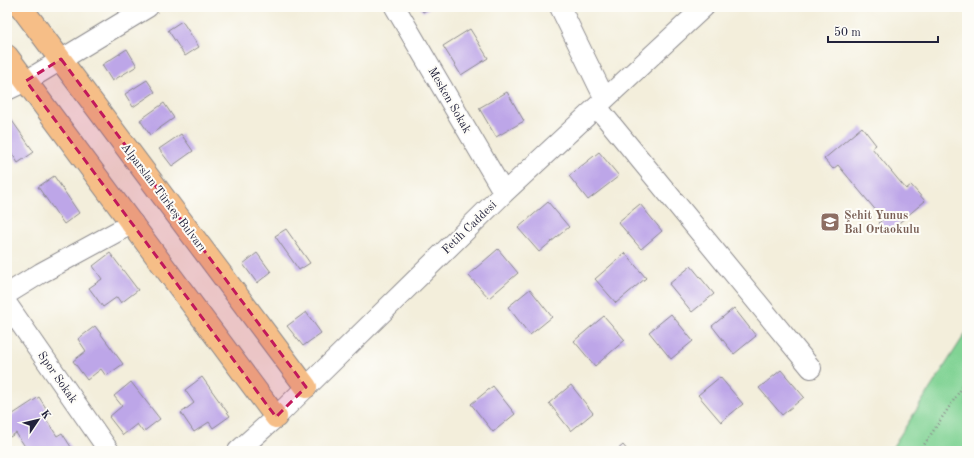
<svg xmlns="http://www.w3.org/2000/svg" width="974" height="458" viewBox="0 0 974 458" font-family="'Old Standard TT',serif">
  <style>
    .green { fill: #81d394; stroke: #527a68 }
    .building { fill: #bda6e8 }
    .lines { fill: none; stroke-linecap: round; stroke-linejoin: round }
    .minor-casing { stroke: #8a888b; stroke-width: 22 }
    .major-casing { stroke: #8a888b; stroke-width: 24 }
    .path { stroke: #8a888b; stroke-width: 2.5; stroke-dasharray: 1 3; stroke-linecap: butt }
    .minor { stroke: #fff; stroke-width: 20 }
    .major { stroke: #f6be87; stroke-width: 22 }
    .marked { fill: #c2185b; fill-opacity: 0.2; stroke: #c2185b; stroke-width: 3; stroke-dasharray: 8 5; stroke-linejoin: round }
    .labels { text-anchor: middle; stroke-width: 4; stroke-linejoin: round; paint-order: stroke }
    .street-label { font-size: 12px; fill: #22223b; stroke: #fdfcf7 }
    .education-label { font-size: 12px; font-weight: bold; fill: #785e54; stroke: #fdfcf7; text-anchor: start }
  </style>
  <rect width="100%" height="100%" fill="#fdfcf7"/>
  <filter id="ink" filterUnits="userSpaceOnUse"><feTurbulence type="fractalNoise" baseFrequency=".025" numOctaves="2"/><feDisplacementMap in="SourceGraphic" scale="8" xChannelSelector="R" yChannelSelector="G"/><feConvolveMatrix kernelMatrix="1 2 1 2 8 2 1 2 1" color-interpolation-filters="sRGB"/></filter>
  <filter id="wash" filterUnits="userSpaceOnUse"><feTurbulence type="fractalNoise" baseFrequency=".012" numOctaves="4" result="noise"/><feDisplacementMap in="SourceGraphic" scale="16" xChannelSelector="R" yChannelSelector="G"/><feGaussianBlur stdDeviation="0.9" result="paint"/><feColorMatrix in="noise" values="0 0 0 0 0 0 0 0 0 0 0 0 0 0 0 0 0 1.4 0 .05"/><feComposite in="paint" operator="in"/></filter>
  <g filter="url(#wash)">
    <rect width="100%" height="100%" fill="#f3eedb"/>
    <path class="green" d="M967,331V451H890Z"/>
    <g id="blocks">
      <path class="building" d="M420,7H431L423,12Z
        M182,21L199,47L185,56L168,30Z
        M470,29L488,58L461,75L443,46Z
        M127,49L137,66L112,81L102,65Z
        M147,80L155,92L133,107L125,94Z
        M507,92L524,121L496,137L479,108Z
        M164,103L174,118L150,135L140,120Z
        M8,115L34,152L18,163L7,146V116Z
        M862,127L876,145L872,148L906,189L911,185L925,201L887,233L879,223L883,219L838,165L833,169L824,159Z
        M181,134L193,151L172,166L159,149Z
        M599,152L619,176L588,200L569,176Z
        M54,176L79,213L64,224L38,187Z
        M548,202L569,227L539,252L518,228Z
        M640,204L662,231L641,249L618,222Z
        M286,229L310,263L299,270L275,236Z
        M498,249L518,273L489,298L468,275Z
        M110,253L138,290L121,303L117,297L103,307L89,288L102,279L93,266Z
        M257,253L271,272L257,283L243,264Z
        M625,253L646,278L616,303L595,279Z
        M691,266L714,294L692,312L669,284Z
        M530,289L552,317L530,335L508,307Z
        M734,308L756,336L734,354L712,326Z
        M306,312L321,333L303,346L287,326Z
        M671,314L693,341L671,359L649,332Z
        M604,316L625,340L595,366L574,341Z
        M95,326L123,364L106,376L101,369L87,380L73,361L86,351L78,339Z
        M781,370L804,397L782,415L759,388Z
        M202,377L230,416L213,428L209,422L194,432L181,413L194,403L185,390Z
        M720,377L743,404L721,422L698,395Z
        M131,382L160,419L143,432L137,424L123,435L109,417L122,406L114,396Z
        M571,385L593,413L571,431L549,403Z
        M493,386L515,414L493,432L471,404Z
        M39,397L49,413L44,416L57,436L62,433L73,450L72,451H28L16,433L10,437L7,433V418Z
        M623,445L628,451H616Z"/>
    </g>
  </g>
  <g filter="url(#ink)">
    <use href="#blocks" fill-opacity="0" stroke="#8a888b" stroke-width="1"/>
    <g class="lines">
      <g class="minor-casing">
        <path id="minor" d="M395,7L504,193
          M560,7L605,99
          M7,90L26,81L148,7
          M597,107L811,368
          M7,294L41,273L133,223
          M7,304L109,451
          M238,451L276,417L504,193L704,7"/>
      </g>
      <g class="major-casing">
        <path id="major" d="M21,7L306,387
          M7,56L276,417"/>
      </g>
      <path class="path" d="M920,451L967,380"/>
      <use href="#minor" class="minor"/>
      <use href="#major" class="major"/>
    </g>
  </g>
  <path class="marked" d="M61,59L306,387L276,417L26,81Z"/>
  <defs>
    <g id="school-square" transform="scale(1)"><rect x="-9" y="-9" width="18" height="18" rx="4" fill="#8d6e63" stroke="#fdfcf7"/><path d="M0-5L7-2L0 1L-7-2ZM-4 1L0 2.5L4 1V4Q0 6-4 4Z" fill="#fff"/></g>
  </defs>
  <g fill-rule="evenodd">
    <use href="#school-square" x="830" y="222"/>
  </g>
  <g class="labels">
    <g class="street-label">
      <text transform="translate(450 100) rotate(60)" y="4">Mesken Sokak</text>
      <text transform="translate(164 197) rotate(53)" y="4">Alparslan Türkeş Bulvarı</text>
      <text transform="translate(469 227) rotate(-44)" y="4">Fetih Caddesi</text>
      <text transform="translate(58 377) rotate(55)" y="4">Spor Sokak</text>
    </g>
    <g class="education-label">
      <text x="844" y="219">Şehit Yunus<tspan x="844" dy="14">Bal Ortaokulu</tspan></text>
    </g>
  </g>
  <rect width="974" height="458" fill="none" stroke="#fdfcf7" stroke-width="24"/>
  <g transform="translate(38 420) rotate(55)" stroke="#fdfcf7" stroke-width="3" paint-order="stroke">
  <path d="M0-3L7 15L0 10L-7 15Z" fill="#22223b"/>
  <text y="-6" font-size="11" font-weight="bold" text-anchor="middle" fill="#22223b">K</text>
  </g>
  <path d="M828 36v6h110v-6" fill="none" stroke="#22223b" stroke-width="2"/>
  <text x="834" y="36" font-size="12" fill="#22223b" stroke="#fdfcf7" stroke-width="3" paint-order="stroke">50 m</text>
</svg>
